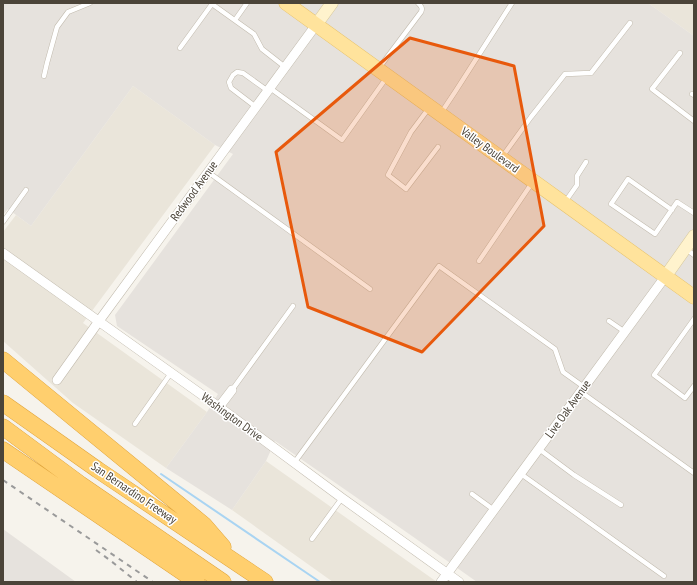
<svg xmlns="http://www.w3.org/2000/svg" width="697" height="585" viewBox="0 0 697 585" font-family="'PT Sans Narrow',sans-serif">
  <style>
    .residential { fill: #eae5da }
    .industrial { fill: #e6e2dd }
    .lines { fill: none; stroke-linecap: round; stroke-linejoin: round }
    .stream { stroke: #a9d4f2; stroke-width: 2 }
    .lane-casing { stroke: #c2bbae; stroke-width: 5.5 }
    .street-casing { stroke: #c2bbae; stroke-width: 10 }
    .secondary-casing { stroke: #d6c79b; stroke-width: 13 }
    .primary-casing { stroke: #e6c16a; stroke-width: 15 }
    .highway-casing { stroke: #e0a43c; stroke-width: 17 }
    .lane { stroke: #fff; stroke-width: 4.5 }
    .street { stroke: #fff; stroke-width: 9 }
    .secondary { stroke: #fff3cd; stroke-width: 12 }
    .primary { stroke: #ffe39c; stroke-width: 14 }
    .highway { stroke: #ffcf6e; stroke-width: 16 }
    .rail { stroke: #9a9a9a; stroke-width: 2; stroke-dasharray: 5 5; stroke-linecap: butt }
    .marked { fill: #e8590c; fill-opacity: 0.2; stroke: #e8590c; stroke-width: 3; stroke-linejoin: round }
    .labels { text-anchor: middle; stroke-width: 3; stroke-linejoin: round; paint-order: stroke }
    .street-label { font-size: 12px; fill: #4b4439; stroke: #fff }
  </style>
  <rect width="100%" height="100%" fill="#f6f3ec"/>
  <path class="residential" d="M648,3H694V36Z
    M133,86L215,145L83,323L207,412L166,468L73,403L3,341V232L16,215L31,226Z
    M266,461L437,582H333L232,510Z"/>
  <path class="industrial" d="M3,3H648L694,36V582H477L412,536L275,441L266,461L232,510L166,468L207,412L218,394L117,326L115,315L233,154L215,145L133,86L31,226L8,209L3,215Z
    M3,529L76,582H3Z"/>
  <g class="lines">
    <path class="stream" d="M161,474L320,582"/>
    <g class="lane-casing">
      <path id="lane" d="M235,20L247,3
        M180,48L212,4L254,34L262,49L285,67
        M680,53L652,89L694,121
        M379,68L421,12C423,8 421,6 418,3
        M44,76L47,63L57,27L68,12L90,3
        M270,88L342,140L387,77
        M692,94L694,95
        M256,107L231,88L229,82L233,75L237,72L243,73L268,91
        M429,108L411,132L388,175L406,189L438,147
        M441,113L455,92L512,3
        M502,157L531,117L565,74L591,73L630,23
        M208,172L370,289
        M565,202L577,185V176L586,162
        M672,210L628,179L611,204L655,234L677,202L694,213
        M3,222L26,190
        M686,249L694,255
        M479,261L532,183
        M694,319L654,375L685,398L694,386
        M609,321L625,332
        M232,390L293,306
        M581,392L694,473
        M135,424L171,373
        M539,449L574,475L621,505
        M294,463L439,266L555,349L563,372L584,387
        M521,474L664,576
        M472,494L494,510
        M312,539L342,498"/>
    </g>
    <g class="street-casing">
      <path id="street" d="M3,253L219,407L342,498L459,582
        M57,380L99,321L316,25
        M219,407L232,390
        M441,582L665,277"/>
    </g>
    <g class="secondary-casing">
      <path id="secondary" d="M316,25L332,3
        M665,277L694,236"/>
    </g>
    <g class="primary-casing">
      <path id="primary" d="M286,3L694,297"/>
    </g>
    <g class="highway-casing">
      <path id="highway" d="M3,360L204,525L223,547
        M3,403L98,470L265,582
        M3,427L80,484L223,582
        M3,450L197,582"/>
    </g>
    <use href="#lane" class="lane"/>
    <use href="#street" class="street"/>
    <use href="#secondary" class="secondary"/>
    <use href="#primary" class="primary"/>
    <use href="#highway" class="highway"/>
    <path class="rail" d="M3,480L153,582
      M96,550L111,561L137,582"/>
  </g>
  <path class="marked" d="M410,38L514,66L544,226L422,352L308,307L276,152Z"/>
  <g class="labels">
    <g class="street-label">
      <text transform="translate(490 150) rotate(36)" y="4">Valley Boulevard</text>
      <text transform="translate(194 191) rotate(-54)" y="4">Redwood Avenue</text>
      <text transform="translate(568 409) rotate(-54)" y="4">Live Oak Avenue</text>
      <text transform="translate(232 417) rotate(36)" y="4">Washington Drive</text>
      <text transform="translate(134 493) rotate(34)" y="4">San Bernardino Freeway</text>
    </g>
  </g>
  <rect width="697" height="585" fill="none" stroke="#4b4439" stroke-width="8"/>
</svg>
